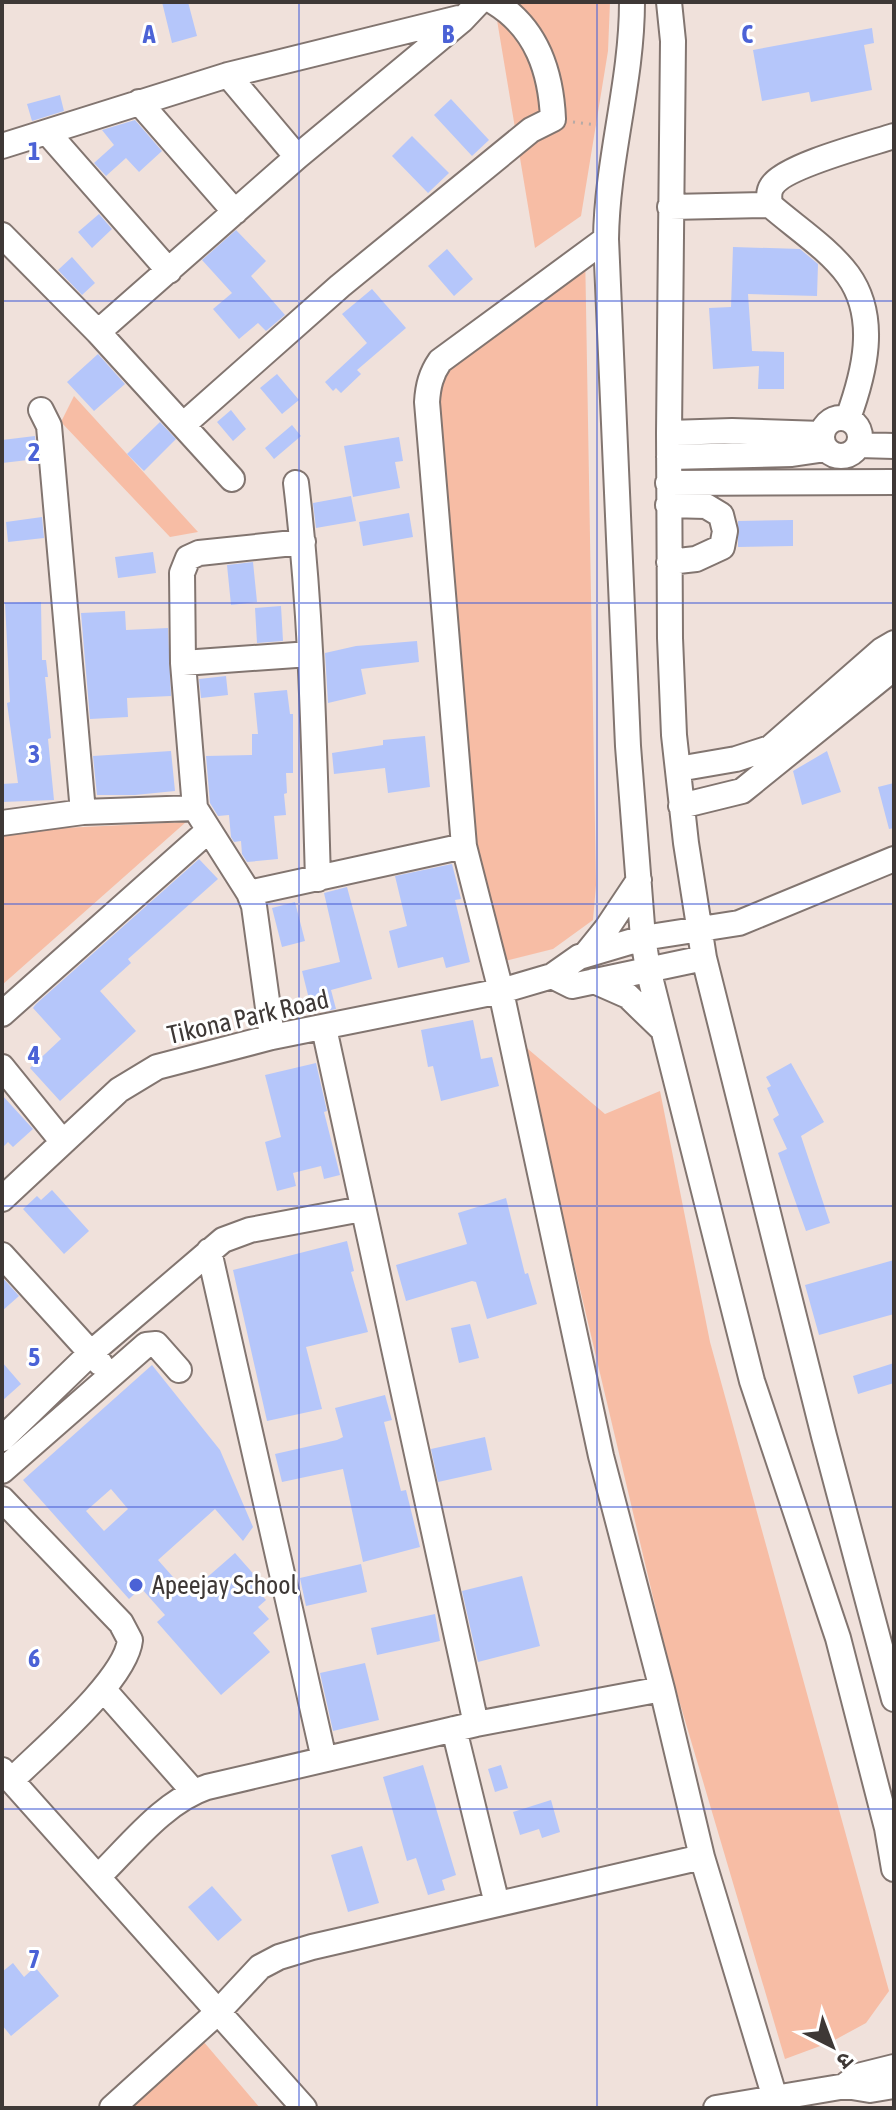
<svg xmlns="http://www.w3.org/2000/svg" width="896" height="2110" viewBox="0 0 896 2110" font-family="'Asap Condensed','Noto Sans Devanagari',sans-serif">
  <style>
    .green { fill: #f7bda5 }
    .building { fill: #b5c6fa; fill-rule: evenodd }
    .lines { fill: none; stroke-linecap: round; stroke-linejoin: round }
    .minor-casing { stroke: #827570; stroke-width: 28 }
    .path { stroke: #b6aaa6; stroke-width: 3; stroke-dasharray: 2 6; stroke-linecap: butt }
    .minor { stroke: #fff; stroke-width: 24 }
    .grid { fill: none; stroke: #4b62d6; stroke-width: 2; stroke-opacity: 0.55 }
    .poi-dot { fill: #4b62d6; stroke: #fff; stroke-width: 3 }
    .labels { text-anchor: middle; stroke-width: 6; stroke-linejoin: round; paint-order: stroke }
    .street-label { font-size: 26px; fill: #3e3836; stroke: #fff }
    .poi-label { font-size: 26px; fill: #3e3836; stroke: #fff; text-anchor: start }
    .grid-label { font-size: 26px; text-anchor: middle; font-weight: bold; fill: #4b62d6; stroke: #fff; stroke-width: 6; stroke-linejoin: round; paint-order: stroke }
  </style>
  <rect width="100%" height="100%" fill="#f0e1db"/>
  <path class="green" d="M494,2H610L608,51L581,216L535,248Z
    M585,248L596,885L593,920L553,949L505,961L470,833L437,374Z
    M74,396L198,532L170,537L61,422Z
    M186,822L2,985V831Z
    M522,1044L605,1114L660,1091L710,1342L889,1991L866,2023L831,2042L785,2059L671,1673Z
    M203,2041L260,2108H127Z"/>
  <path class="building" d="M162,2H188L197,36L172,43Z
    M872,28L874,43L864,45L872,90L811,102L809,92L762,101L753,50Z
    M60,95L64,111L32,121L27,104Z
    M451,99L489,140L472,156L434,115Z
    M135,120L162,151L139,172L126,158L106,176L94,163L114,145L102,130Z
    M412,136L449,173L428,193L392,156Z
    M99,214L112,229L92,248L78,232Z
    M236,230L266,261L251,276L285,315L266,331L258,323L239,339L213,309L232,293L202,260Z
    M733,247L800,249L818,264L817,296L748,294L752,351L784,352V389H758L759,366L713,369L709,308L731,307Z
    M447,249L473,279L454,296L428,266Z
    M72,257L95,283L82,295L58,270Z
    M372,289L406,328L357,370L361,374L341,393L336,388L333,391L325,382L367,343L342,314Z
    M98,354L125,384L94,411L67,382Z
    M277,374L299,400L282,414L260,388Z
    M231,410L246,429L233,441L217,422Z
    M160,422L176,439L144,471L127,454Z
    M292,425L301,436L274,459L265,448Z
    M35,436L37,459L2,463V440Z
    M399,437L403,461L395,462L400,488L353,497L344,446Z
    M351,496L356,521L316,528L313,503Z
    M409,513L413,537L363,546L359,522Z
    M42,517L44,538L8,542L6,522Z
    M793,520V546L738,547V521Z
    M153,552L156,573L118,578L115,557Z
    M253,562L257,602L231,605L227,565Z
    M41,602L42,660H46L48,677H45L51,738L48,739L54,800L2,802V784L18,783L7,703L10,702L5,603Z
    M281,606L283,641L257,643L255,608Z
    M125,611L126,630L168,628L171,696L127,698L128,717L90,719L81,613Z
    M417,641L419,662L361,669L366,694L328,703L325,653L356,646Z
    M226,676L228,695L201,698L199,679Z
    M287,690L290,714H293V773H286L287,793L284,794L286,815L274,816L278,859L247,862L242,854L241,841L234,842L231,837L229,815L218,816L210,803L206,756L252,755V734H258L254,693Z
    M425,736L430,787L388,793L385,768L334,774L332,753L383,745V740Z
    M171,751L175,791L135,795H97L93,756Z
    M827,751L841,792L802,805L793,771Z
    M894,783V828L889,829L878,787Z
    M199,859L218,879L128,959L131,963L100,991L136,1031L60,1101L30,1068L61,1039L33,1008L36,1004Z
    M452,864L461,899L455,900L470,962L446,968L443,957L398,968L389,931L407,926L395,876Z
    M347,887L372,979L331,990L336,1009L322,1012L319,1001L310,1003L302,971L340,962L324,893Z
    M295,902L305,941L282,947L272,908Z
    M473,1020L481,1059L492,1057L499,1086L441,1101L433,1066L428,1067L421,1030Z
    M316,1063L327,1111L324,1112L340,1175L324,1179L321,1166L293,1173L296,1186L277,1191L265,1142L281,1137L265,1075Z
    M791,1063L824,1122L801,1136L830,1223L806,1231L778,1153L787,1149L773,1119L779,1115L767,1088L771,1086L766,1077Z
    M2,1095L33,1129L13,1147L8,1142L2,1148Z
    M52,1190L89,1231L64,1254L23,1209L37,1196L41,1200Z
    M506,1198L525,1274L528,1273L537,1304L487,1319L476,1282L472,1281L406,1301L396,1265L467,1244L458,1213Z
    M347,1241L354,1271L351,1272L368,1332L306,1347L322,1409L267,1421L233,1270Z
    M894,1260V1314L819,1335L805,1285Z
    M2,1277L19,1296L2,1311Z
    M470,1324L479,1358L459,1363L451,1328Z
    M2,1362L21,1384L2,1401Z
    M894,1363V1383L858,1394L853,1376Z
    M152,1365L220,1450L253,1527L243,1541L215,1509L158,1560L188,1594L235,1553L257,1578L251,1583L266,1600L258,1607L269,1619L253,1633L270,1652L221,1695L157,1622L165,1615L141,1588L129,1599L23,1480ZM111,1489L128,1509L104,1531L86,1511Z
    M385,1395L392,1420L384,1422L401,1491L406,1490L420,1547L363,1562L343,1469L282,1482L275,1454L337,1440L343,1437L335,1408Z
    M485,1437L492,1470L438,1482L431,1449Z
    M361,1564L367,1592L306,1606L300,1578Z
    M522,1576L540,1646L478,1662L462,1591Z
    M435,1614L440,1641L377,1655L371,1628Z
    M365,1663L379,1720L333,1731L320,1673Z
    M423,1765L456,1875L442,1880L445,1890L428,1895L416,1858L407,1861L383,1777Z
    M501,1765L508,1788L495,1792L488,1769Z
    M551,1800L560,1832L542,1838L539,1829L520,1835L513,1812Z
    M362,1846L379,1903L348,1912L331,1855Z
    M212,1886L242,1920L218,1941L188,1907Z
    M13,1963L24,1977L35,1967L59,1996L11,2036L2,2025V1972Z"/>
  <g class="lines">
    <g class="minor-casing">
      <path id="minor" d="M632,2C632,82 607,159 606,239L628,746L643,938L648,969L752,1381L838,1638L887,1828L894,1869
        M669,2L673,41L669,433L670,638L674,735L686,843L704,958L824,1436L894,1699
        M228,75L297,157
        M139,102L235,212
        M47,132L169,271
        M2,146L228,75L459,18
        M770,205C769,198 768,192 772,186C784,166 869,144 894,136
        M670,207L770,205C795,227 828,248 848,275C879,318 864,374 848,418
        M2,235L98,332L232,479
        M606,239L440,361C431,374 428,386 427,402L464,846L500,987L601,1456L662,1689L702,1857L778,2108
        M98,332L297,157L462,20L479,2
        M41,410L49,426L83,812
        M822 437a19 19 0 1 1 38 0a19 19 0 1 1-38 0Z
        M183,425L340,286L531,130L553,119C551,72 537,28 494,2
        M669,433L732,431L822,434
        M859,445L894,446
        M669,457L792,454L826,449
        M296,483C312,615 314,747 318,879
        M668,483L894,482
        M668,505L706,506L721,515L725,531L722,547L696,559L669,562
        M183,663L310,654
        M678,769L736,759L770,748L882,650L894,643
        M681,806L742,791L894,668
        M2,823L83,812L195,808
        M249,893L464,846
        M586,954L607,928L639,880
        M552,976L572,986L704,958
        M594,981L628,996L660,1027
        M2,1014L209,830
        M324,1028L476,1724
        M272,1037L254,906L249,893L195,808L183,663L182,573L188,558L199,553L303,542
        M2,1067L62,1141
        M2,1199L119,1090L157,1067L272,1037L501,991L552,976L579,957L643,938L739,923L894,859
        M209,1251L324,1759
        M2,1255L100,1363
        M2,1439L92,1352L223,1240L250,1230L362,1209
        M2,1471L146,1345L156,1344L179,1370
        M2,1499L121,1623L130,1640C126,1680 42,1750 12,1780
        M103,1689L193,1791
        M454,1729L497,1904
        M2,1770L304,2108
        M98,1877C130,1846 163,1802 207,1787L476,1724L662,1689
        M847,2084L858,2076L894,2067
        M112,2108L218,2012L260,1967L279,1957L312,1947L702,1857
        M716,2108L846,2086L870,2090L894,2086"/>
    </g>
    <path class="path" d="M573,122L597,125"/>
    <use href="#minor" class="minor"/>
  </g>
  <path class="grid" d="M299,2V2108M597,2V2108M2,301H894M2,603H894M2,904H894M2,1206H894M2,1507H894M2,1809H894"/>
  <circle class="poi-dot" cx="136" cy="1585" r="8"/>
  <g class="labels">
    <g class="street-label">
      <text transform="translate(248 1017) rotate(-13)" y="9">Tikona Park Road</text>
    </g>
    <g class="poi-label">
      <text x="152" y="1594">Apeejay School</text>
    </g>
  </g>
  <g class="grid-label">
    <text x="149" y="43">A</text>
    <text x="448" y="43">B</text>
    <text x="747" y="43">C</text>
    <text x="34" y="160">1</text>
    <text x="34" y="461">2</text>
    <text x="34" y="763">3</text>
    <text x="34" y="1064">4</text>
    <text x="34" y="1366">5</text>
    <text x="34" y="1667">6</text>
    <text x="34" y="1968">7</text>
  </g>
  <rect width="896" height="2110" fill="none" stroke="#3e3836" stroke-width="8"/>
  <g transform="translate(832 2046) rotate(138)" stroke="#ffffff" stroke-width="6" paint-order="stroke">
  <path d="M0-6L14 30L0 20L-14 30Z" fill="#3e3836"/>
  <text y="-12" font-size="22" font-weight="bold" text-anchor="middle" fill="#3e3836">उ</text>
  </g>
</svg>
